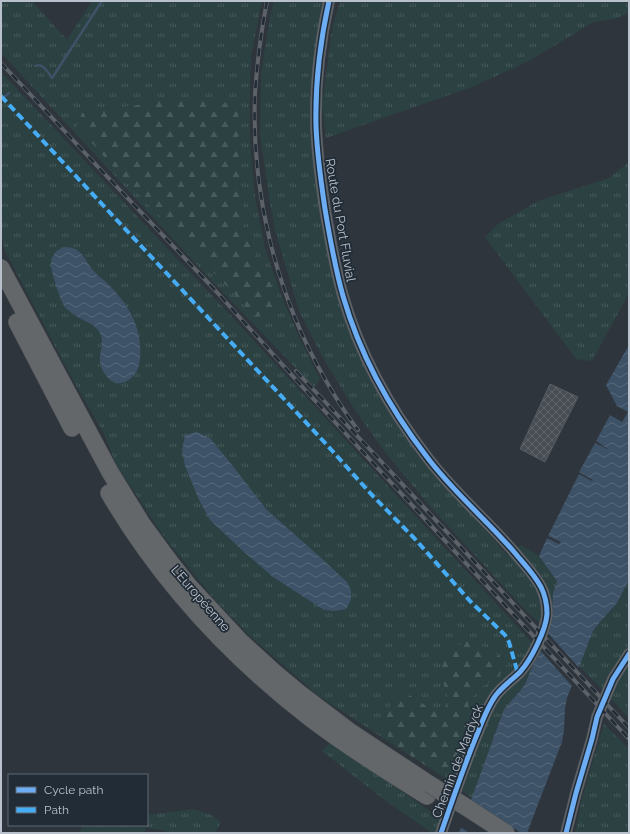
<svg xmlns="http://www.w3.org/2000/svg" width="630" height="834" viewBox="0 0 630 834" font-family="Raleway,sans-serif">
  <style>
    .grass { fill: url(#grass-tufts); fill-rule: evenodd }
    .forest { fill: url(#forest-firs) }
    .water { fill: url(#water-waves) }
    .pier { fill: #2e353c }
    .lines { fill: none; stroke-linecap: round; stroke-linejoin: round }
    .stream { stroke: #3d5266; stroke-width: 2.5 }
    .building { fill: url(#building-cross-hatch); stroke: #565c63 }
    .minor-casing { stroke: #4c5156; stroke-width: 12 }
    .highway-casing { stroke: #4b5157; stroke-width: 18 }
    .minor { stroke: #5e646a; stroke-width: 11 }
    .highway { stroke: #63676a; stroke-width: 17 }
    .rail-casing { stroke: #5c6268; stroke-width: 4 }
    .rail { stroke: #212c37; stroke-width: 2.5; stroke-dasharray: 8; stroke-linecap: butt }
    .highway-bridge-casing { stroke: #4b5157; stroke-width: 18; stroke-linecap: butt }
    .highway-bridge { stroke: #63676a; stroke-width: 17 }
    .quiet { stroke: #46acf6; stroke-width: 4; stroke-dasharray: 8 4; stroke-linecap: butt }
    .cycleway-casing { stroke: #212c37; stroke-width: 8 }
    .cycleway { stroke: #6dadf4; stroke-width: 5 }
    .labels { text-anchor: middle; stroke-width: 3.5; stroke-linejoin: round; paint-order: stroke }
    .street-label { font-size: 13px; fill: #b9c2cc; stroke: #212c37 }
  </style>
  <defs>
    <pattern id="grass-tufts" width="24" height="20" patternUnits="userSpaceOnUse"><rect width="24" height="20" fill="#2b4142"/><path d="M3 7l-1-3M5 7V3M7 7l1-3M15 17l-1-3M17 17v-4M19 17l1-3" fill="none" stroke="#485b5c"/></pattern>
    <pattern id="forest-firs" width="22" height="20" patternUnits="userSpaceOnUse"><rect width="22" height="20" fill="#2b4142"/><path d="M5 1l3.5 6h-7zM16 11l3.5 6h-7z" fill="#485b5c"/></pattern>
    <pattern id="water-waves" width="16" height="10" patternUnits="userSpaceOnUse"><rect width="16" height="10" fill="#3d5266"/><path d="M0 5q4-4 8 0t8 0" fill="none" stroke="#57697b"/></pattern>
    <pattern id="building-cross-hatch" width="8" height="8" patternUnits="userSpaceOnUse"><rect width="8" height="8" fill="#474d53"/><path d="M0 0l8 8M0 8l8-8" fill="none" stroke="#5f656b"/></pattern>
  </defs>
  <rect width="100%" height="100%" fill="#2e353c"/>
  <path class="grass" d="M1,1H32L67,40L92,1H262L251,57L250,99V142L255,196L265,248L281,295L299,337L320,379L314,387L211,280L1,53ZM138,105L239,181L246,229L260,269L272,285L256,317L115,169L77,126L82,113Z
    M274,1H325L312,100L353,339L388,410L425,463L474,517L507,555L521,545L539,556L557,581L555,587L552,614L547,629L527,612L427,503L384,451L353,407L324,360L299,311L275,230L271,210L260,134L261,73L270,17Z
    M340,1H629V13L614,19L594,22L527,62L472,87L326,138L322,106L332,29Z
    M1,72L222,306L539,650L523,687L507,705L504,709L472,798L442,776L461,749L468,704L478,688L496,679L508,663L440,675L448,696L445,708L431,709L384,717L389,742L319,696L252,638L214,599L162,534L116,464L104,434L73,380L4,249L1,233ZM84,257L92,270L106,283L130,311L136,324L140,338L108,379L100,363L102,343L101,334L97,328L75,316Z
    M629,162V293L592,361L576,359L485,237L498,224L538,201L609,178Z
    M629,580V719L618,706L579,666L593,631L600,622L617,603Z
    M604,724L629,749V833H575L582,798Z
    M331,742L440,818L436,833H432L382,798L322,751Z
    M194,809L211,815L221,822L215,833H170L163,830L146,828L144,833H80L82,825H147V815Z"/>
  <path class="forest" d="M165,97L238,104L239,181L246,230L260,269L272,285L277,297L271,312L256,317L115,169L77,126L82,113L138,105Z
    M469,639L492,651L508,663L496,679L478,688L468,704L474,725L461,749L442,776L389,742L384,717L400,689L431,709L445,708L448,696L440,675L445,653Z"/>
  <path class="water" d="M63,247C66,247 70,247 72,248C82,250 87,263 92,269C96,274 101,278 106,282C128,304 143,326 140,359C139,365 138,371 134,375C128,381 124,384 116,383C108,381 101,370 100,362C99,351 106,340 98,330C93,323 75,318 68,310C67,310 64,306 64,306C60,299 50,269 51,263C51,255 57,250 63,247Z
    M629,345V580L617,603L600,622L593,631L567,698L565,708L564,730L562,742L527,833H459L504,709L510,702L520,691L525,684L539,650L552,614L553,593L557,581L539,556L547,538L559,544L561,542L548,536L579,474L592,481L593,480L579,472L595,443L607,449H608L596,441L610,415L622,422L628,412L617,406L606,385Z
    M197,432L210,438L236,470L266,509L320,557L347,582L351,590V600L346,609L335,611L324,610L273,577L244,552L210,520L199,500L185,466L182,450L185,435Z"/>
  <path class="pier" d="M545,630L580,669L573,687L538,648Z
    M469,799L521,833H469L459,826Z"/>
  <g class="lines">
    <path class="stream" d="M35,66C43,62 48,73 52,78L102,1
      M1,100L9,93"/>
  </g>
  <path class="building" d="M550,384L578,397L545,462L520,449Z"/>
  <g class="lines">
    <g class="minor-casing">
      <path id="minor" d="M329,1C320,42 315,84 316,126C317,154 321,182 325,209C330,239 335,268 343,296C360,355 390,409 427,457C453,492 487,520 515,553C524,564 534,574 541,587C545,595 547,604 547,614C546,630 531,660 520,672C512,680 503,686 496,695C488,706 483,719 478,732C464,765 453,799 441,833
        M566,833L576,793L592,739L597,717L613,679L629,654"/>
    </g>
    <g class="highway-casing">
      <path id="highway" d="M1,268L110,472L142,524L170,562L189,586L241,642L275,673L299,693L349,731L429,784
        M17,322L72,428
        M109,493C160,580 230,656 310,718C347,746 387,771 427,796
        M466,807L506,833"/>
    </g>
    <use href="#minor" class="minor"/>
    <use href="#highway" class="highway"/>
    <g class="rail-casing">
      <path id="rail" d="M267,1C261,32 257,63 255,94C251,192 276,294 325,379C335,397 346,414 358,430
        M1,63L99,168L214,289L308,393L629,739
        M296,371L378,458L629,728"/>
    </g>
    <use href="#rail" class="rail"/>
    <g class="highway-bridge-casing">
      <path id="highway-bridge" d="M429,784L466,807"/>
    </g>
    <use href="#highway-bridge" class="highway-bridge"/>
    <path class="quiet" d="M1,96L327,445L371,494L415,539L470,601L505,635L509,642L518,674"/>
    <g class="cycleway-casing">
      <path id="cycleway" d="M329,1C320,42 315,84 316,126C317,154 321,182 325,209C330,239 335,268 343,296C360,355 390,409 427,457C453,492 487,520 515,553C524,564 534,574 541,587C545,595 547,604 547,614C546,630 531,660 520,672C512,680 503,686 496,695C488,706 483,719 478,732C464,765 453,799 441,833
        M566,833L576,793L592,739L597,717L613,679L629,654"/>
    </g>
    <use href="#cycleway" class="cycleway"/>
  </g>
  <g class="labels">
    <g class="street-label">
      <text transform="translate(341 220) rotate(80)" y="5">Route du Port Fluvial</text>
      <text transform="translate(201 598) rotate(49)" y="5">L'Européenne</text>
      <text transform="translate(457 761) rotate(-69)" y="5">Chemin de Mardyck</text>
    </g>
  </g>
  <rect width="630" height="834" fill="none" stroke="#b9c2cc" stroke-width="4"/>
  <rect x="8" y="774" width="140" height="52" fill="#212c37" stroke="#5e6873"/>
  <rect x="16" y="787" width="20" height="6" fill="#6dadf4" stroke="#5e6873"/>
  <text x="44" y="794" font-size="12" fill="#b9c2cc">Cycle path</text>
  <rect x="16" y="807" width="20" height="6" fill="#46acf6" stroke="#5e6873"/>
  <text x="44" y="814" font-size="12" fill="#b9c2cc">Path</text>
</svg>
